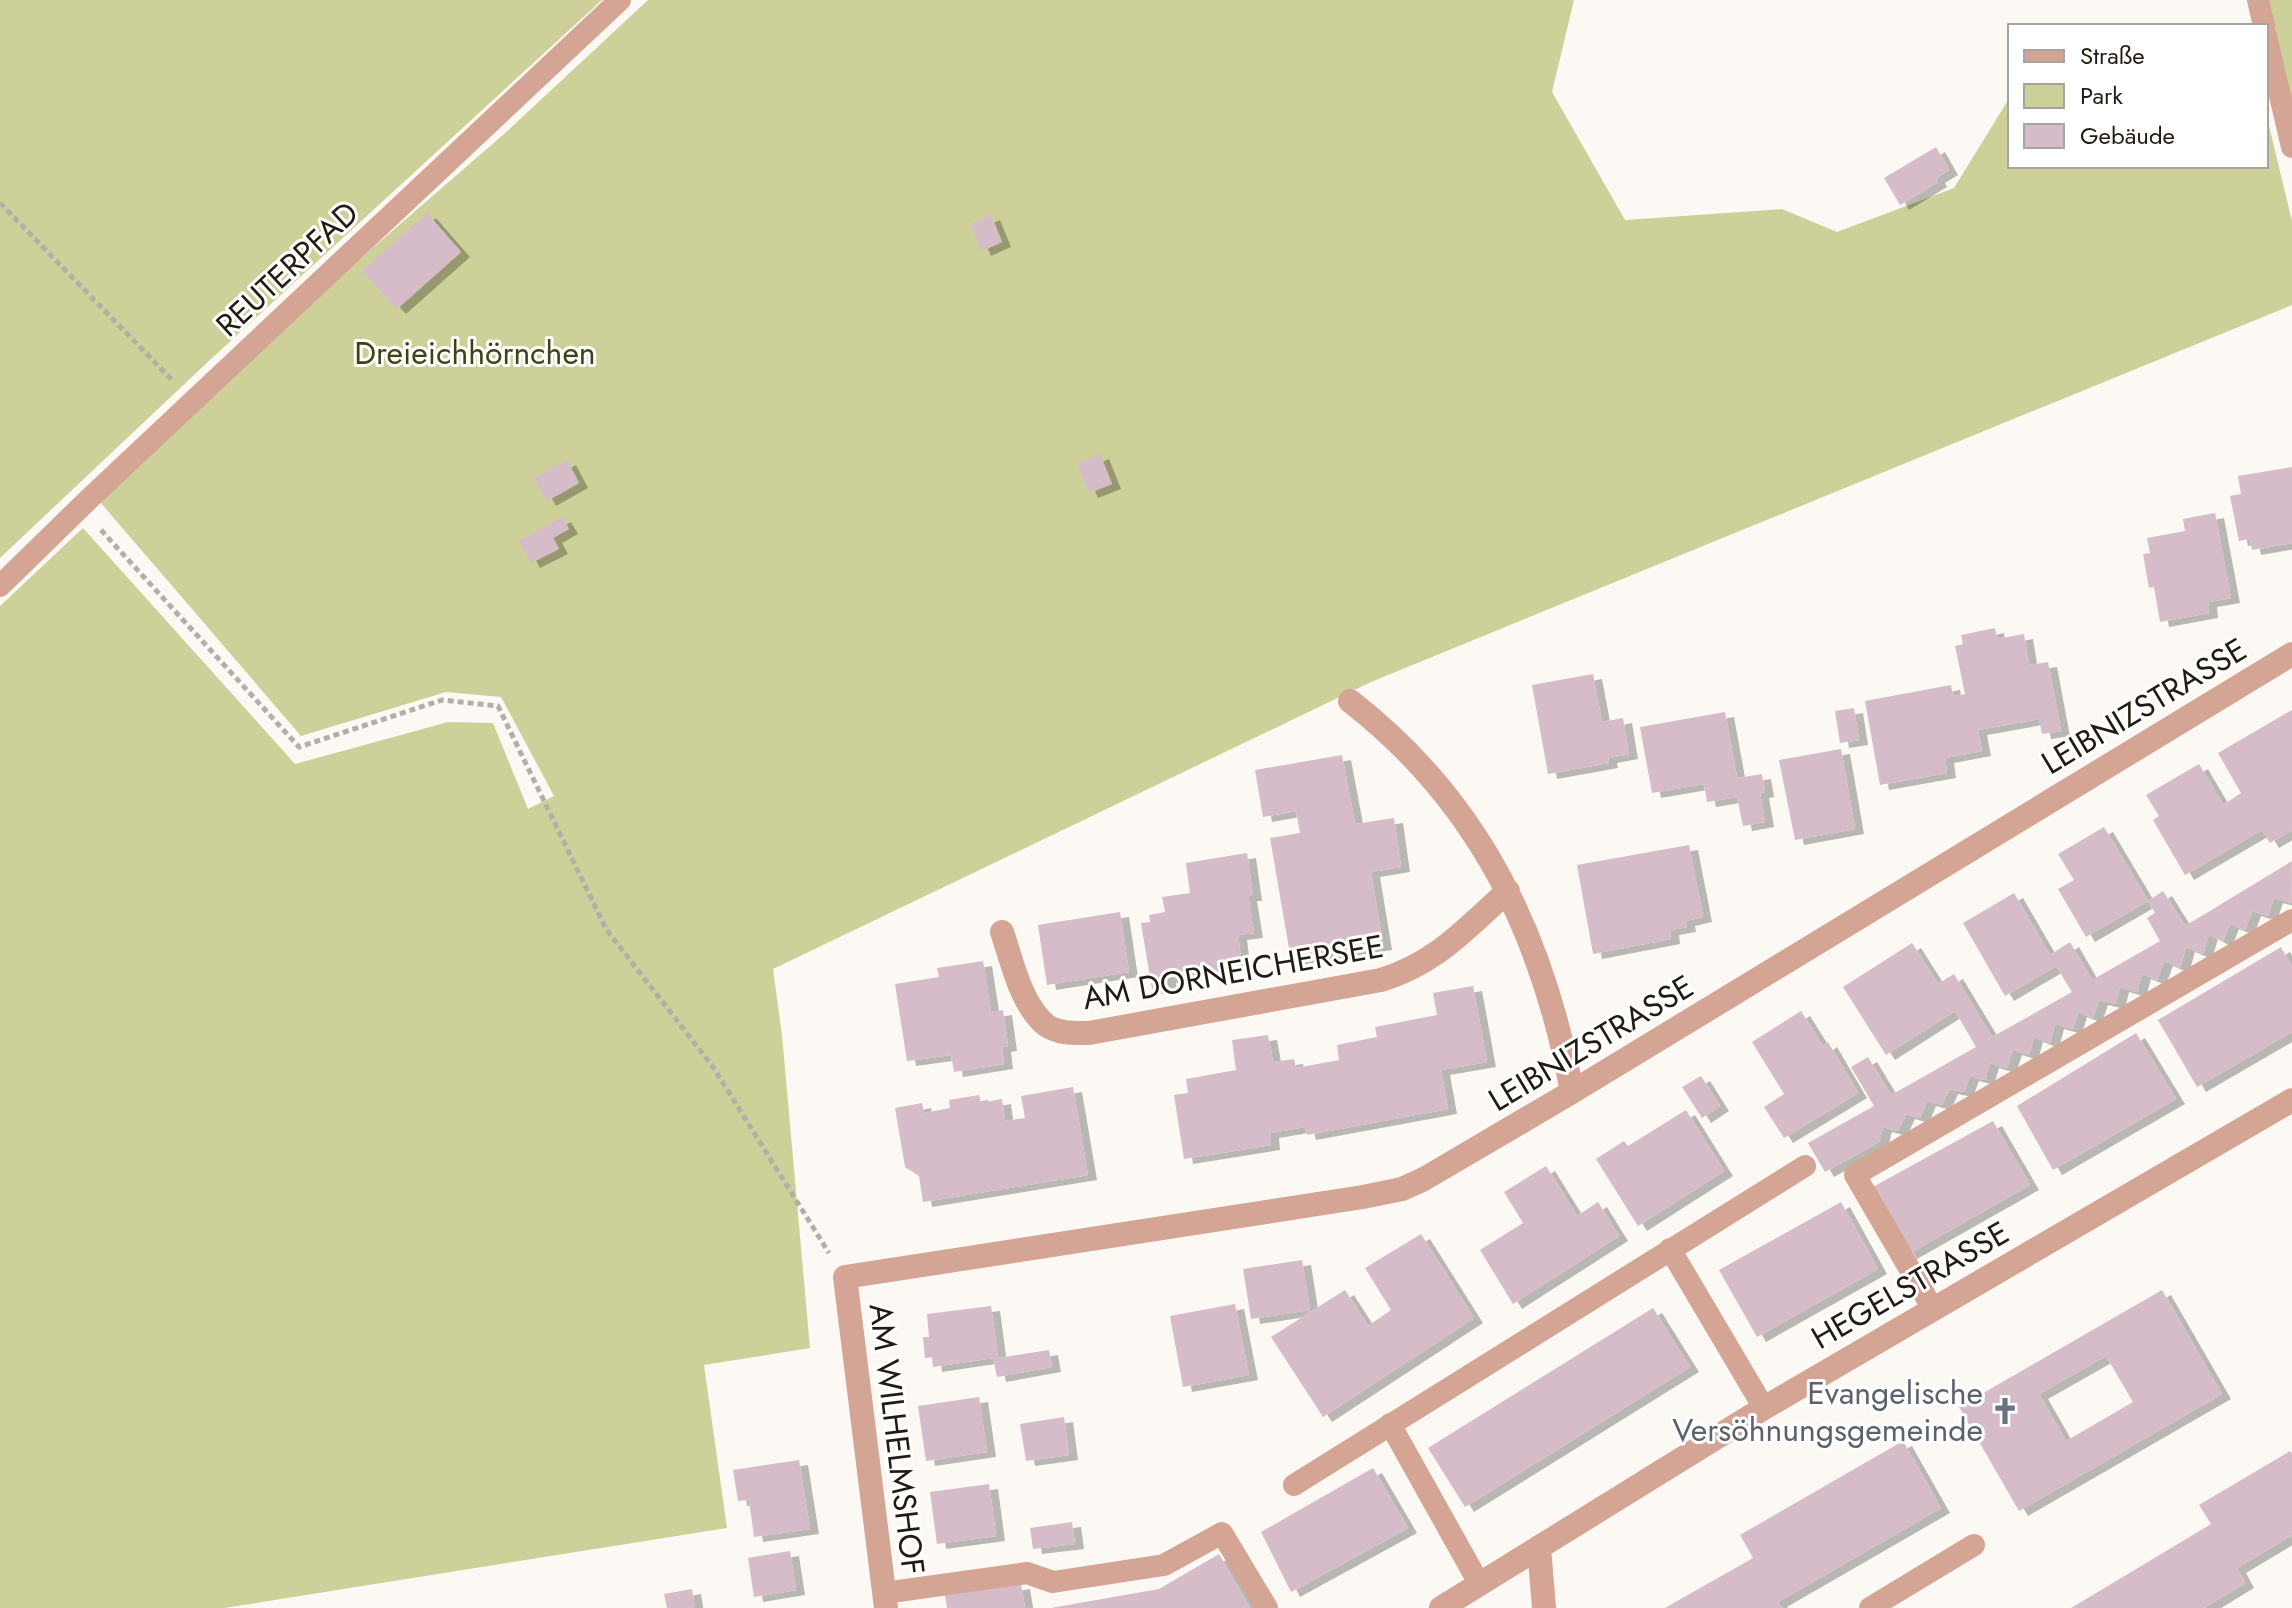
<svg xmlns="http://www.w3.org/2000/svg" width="2292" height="1608" viewBox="0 0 2292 1608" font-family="Jost,sans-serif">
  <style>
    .green { fill: #cdd199 }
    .building { fill: #d6bbc8; fill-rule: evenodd; filter: url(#shadow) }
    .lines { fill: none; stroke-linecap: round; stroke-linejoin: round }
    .path { stroke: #b2aea8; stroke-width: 5; stroke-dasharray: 6 4; stroke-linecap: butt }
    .service { stroke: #d4a494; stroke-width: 22 }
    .minor { stroke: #d4a494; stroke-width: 24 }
    .labels { text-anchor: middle; stroke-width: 6; stroke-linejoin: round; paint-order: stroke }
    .street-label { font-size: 32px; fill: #211b12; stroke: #fff }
    .park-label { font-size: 32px; fill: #404216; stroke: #fff }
    .worship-label { font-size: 32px; fill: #5b616d; stroke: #fff; text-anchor: end }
  </style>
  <defs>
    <filter id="shadow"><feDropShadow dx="9" dy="5" stdDeviation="0" flood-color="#0004"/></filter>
  </defs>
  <rect width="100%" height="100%" fill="#fcf9f4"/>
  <path class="green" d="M0,0H602L211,359L0,558Z
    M648,0H1574L1552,92L1625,220L1782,209L1837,232L1954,188L2010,97V166H2266V113L2292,221V305L1371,682L773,969L782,1035L810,1348L704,1365L727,1528L224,1608H0V606L83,528L295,764L448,722L493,723L528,809L554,796L501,697L446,692L301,736L100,502L277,331L504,134Z
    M2265,0H2292V128Z"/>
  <path class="building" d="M1936,147L1949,170L1936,178L1938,182L1900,205L1884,178Z
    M427,213L461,252L397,309L362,271Z
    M991,215L1002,242L982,251L970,224Z
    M1100,454L1112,484L1089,493L1077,464Z
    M567,460L579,483L547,501L534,478Z
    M2292,467V543L2252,550L2250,539L2239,541L2230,496L2241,494L2238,476Z
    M2215,513L2231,598L2208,602L2209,613L2160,622L2154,587L2149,588L2143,554L2150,553L2147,538L2185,531L2183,519Z
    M562,517L569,529L553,538L559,549L531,563L519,541Z
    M1995,628L1997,639L2024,634L2029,665L2048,662L2061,731L2042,734L2039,719L1978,730L1982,751L1945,758L1947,773L1880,785L1865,701L1951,685L1953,696L1965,694L1955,646L1963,644L1961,635Z
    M1593,674L1602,722L1623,718L1629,754L1608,758L1609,763L1548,774L1532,685Z
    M1854,708L1859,740L1840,743L1835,711Z
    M2292,710V830L2270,843L2262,830L2185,875L2153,820L2159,816L2146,795L2199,764L2223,805L2241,793L2218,753Z
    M1725,712L1737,778L1762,774L1765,792L1760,793L1765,822L1743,826L1737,797L1707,802L1704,784L1652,793L1640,727Z
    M1841,749L1855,829L1795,840L1779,760Z
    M1342,755L1355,824L1394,818L1401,867L1371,872L1383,945L1291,960L1270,838L1300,833L1296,811L1263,817L1255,770Z
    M2104,827L2148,901L2163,891L2185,926L2292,861L2291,903L2274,898L2268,916L2252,911L2245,930L2230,924L2223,942L2209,934L2203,954L2186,947L2180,968L2164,961L2157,980L2142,974L2137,992L2120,987L2116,1004L2099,1000L2093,1018L2078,1012L2073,1029L2055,1024L2050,1043L2034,1037L2029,1055L2013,1050L2007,1068L1990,1063L1985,1080L1970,1076L1964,1092L1949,1089L1942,1105L1927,1101L1920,1118L1906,1114L1898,1131L1883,1127L1879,1142L1825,1172L1808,1143L1874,1106L1851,1067L1868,1057L1891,1095L1976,1047L1955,1011L1886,1055L1843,987L1912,943L1938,984L1954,974L1992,1037L2072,992L2056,966L2005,996L1963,923L2014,893L2050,955L2070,942L2092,980L2160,941L2147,918L2155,913L2148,901L2086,937L2058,889L2074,880L2058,854Z
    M1689,845L1703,917L1686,921L1687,927L1670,930L1671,939L1593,954L1577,865Z
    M1247,853L1253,896H1248L1254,933L1238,935L1242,966L1167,978L1168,987L1152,989L1141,923L1150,922L1149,915L1165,912L1162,897L1190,893L1186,863Z
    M1120,912L1129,972L1047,985L1038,925Z
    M2281,947L2292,967V1032L2197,1087L2158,1020Z
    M983,961L991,1012L1003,1010L1008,1046L1002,1047L1004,1064L954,1072L951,1055L907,1061L895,984L939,977L937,968Z
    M1473,986L1487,1062L1441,1070L1448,1109L1307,1135L1305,1127L1270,1133L1271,1145L1184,1159L1174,1095L1188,1093L1186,1079L1236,1070L1232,1040L1268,1035L1273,1062L1294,1059L1296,1068L1339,1060L1337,1045L1377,1037L1375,1027L1437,1015L1433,993Z
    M1801,1011L1823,1046L1828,1042L1858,1093L1784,1138L1764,1107L1784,1094L1752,1042Z
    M2136,1033L2176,1099L2053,1170L2017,1106Z
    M1701,1076L1720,1106L1702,1118L1682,1087Z
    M1073,1087L1088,1175L923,1202L919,1176L905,1167L895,1108L922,1103L924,1113L950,1108L949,1100L979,1095L981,1103L1002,1099L1005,1121L1025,1118L1021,1096Z
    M1686,1110L1724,1171L1638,1226L1596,1159L1624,1141L1628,1146Z
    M1993,1121L2030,1185L1908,1254L1871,1188Z
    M1546,1166L1577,1216L1598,1202L1619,1236L1513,1304L1480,1250L1523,1223L1504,1192Z
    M1841,1202L1878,1269L1757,1337L1719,1270Z
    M1421,1234L1474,1318L1323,1417L1271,1337L1345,1290L1368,1326L1391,1310L1365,1268Z
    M1302,1260L1310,1310L1251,1319L1243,1269Z
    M2162,1290L2222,1394L2019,1511L1959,1407ZM2106,1356L2133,1402L2066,1441L2039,1394Z
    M1235,1304L1249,1375L1183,1387L1170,1316Z
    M991,1306L998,1358L1049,1350L1052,1367L997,1377L993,1358L933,1367L932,1357L925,1358L923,1337H929L927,1314Z
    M1653,1308L1690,1367L1465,1507L1428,1448Z
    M979,1397L987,1452L926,1461L918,1406Z
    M1064,1417L1069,1455L1026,1461L1020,1424Z
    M1903,1441L1941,1508L1778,1602L1782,1608H1665L1753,1558L1740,1535Z
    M2290,1451L2292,1454V1535L2237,1568L2245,1583L2204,1608H2071L2211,1524L2199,1505Z
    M799,1460L810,1529L754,1537L749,1500L738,1501L733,1470Z
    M1373,1468L1408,1528L1291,1592L1261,1532Z
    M989,1484L996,1536L937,1544L930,1492Z
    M1072,1522L1075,1544L1033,1549L1030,1528Z
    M790,1551L796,1590L754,1597L748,1558Z
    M1219,1554L1250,1608H1051L1159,1589Z
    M1021,1584L1025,1608H947L945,1595Z
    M692,1589L695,1608H667L664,1594Z"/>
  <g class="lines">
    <path class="path" d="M0,203L173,381
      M101,530L299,747L442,700L498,706L606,929L713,1067L829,1253"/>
    <path class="service" d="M2258,0L2264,26
      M2266,36L2292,147
      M0,586L90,498L620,0
      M1670,1249L1764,1408
      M1933,1309L1855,1175L2292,920
      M1390,1424L1480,1585
      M1294,1485L1805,1166
      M884,1593L1027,1573L1053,1582L1164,1565L1222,1533L1267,1608
      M1870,1608L1974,1545"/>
    <path class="minor" d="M1350,701C1479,801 1543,935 1572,1092
      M1002,932C1012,961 1021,1005 1046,1025C1058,1034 1075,1033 1089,1033L1381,980C1437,963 1466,928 1508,891
      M1539,1547L1544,1608
      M886,1608L845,1277L1363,1197L1402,1189L1424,1179L1572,1092L2292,654
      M1441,1608L1764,1408L2292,1100"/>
  </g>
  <defs>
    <g id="church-bare" transform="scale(2.16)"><path d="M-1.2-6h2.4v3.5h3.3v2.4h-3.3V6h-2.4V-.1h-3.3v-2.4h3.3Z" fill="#6b7280" stroke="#fff" stroke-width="2.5" paint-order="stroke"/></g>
  </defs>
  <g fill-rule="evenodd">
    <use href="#church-bare" x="2005" y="1411"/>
  </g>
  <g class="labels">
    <g class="street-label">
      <text transform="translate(287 269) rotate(-43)" y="11">REUTERPFAD</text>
      <text transform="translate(2144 706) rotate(-31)" y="11">LEIBNIZSTRASSE</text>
      <text transform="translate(1233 972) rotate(-10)" y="11">AM DORNEICHERSEE</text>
      <text transform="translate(1591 1043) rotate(-31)" y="11">LEIBNIZSTRASSE</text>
      <text transform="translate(1910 1285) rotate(-30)" y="11">HEGELSTRASSE</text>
      <text transform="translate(897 1439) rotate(83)" y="11">AM WILHELMSHOF</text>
    </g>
    <g class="park-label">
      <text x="475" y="364">Dreieichhörnchen</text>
    </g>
    <g class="worship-label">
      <text x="1983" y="1404">Evangelische<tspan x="1983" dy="37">Versöhnungsgemeinde</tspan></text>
    </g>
  </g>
  <rect x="2008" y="24" width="260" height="144" fill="#ffffff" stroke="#a6a4a0" stroke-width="2"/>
  <rect x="2024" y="50" width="40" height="12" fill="#d4a494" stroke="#a6a4a0" stroke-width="2"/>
  <text x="2080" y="64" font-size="24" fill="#211b12">Straße</text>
  <rect x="2024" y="84" width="40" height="24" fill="#cdd199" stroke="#a6a4a0" stroke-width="2"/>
  <text x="2080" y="104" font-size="24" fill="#211b12">Park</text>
  <rect x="2024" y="124" width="40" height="24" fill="#d6bbc8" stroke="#a6a4a0" stroke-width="2"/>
  <text x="2080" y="144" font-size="24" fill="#211b12">Gebäude</text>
</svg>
